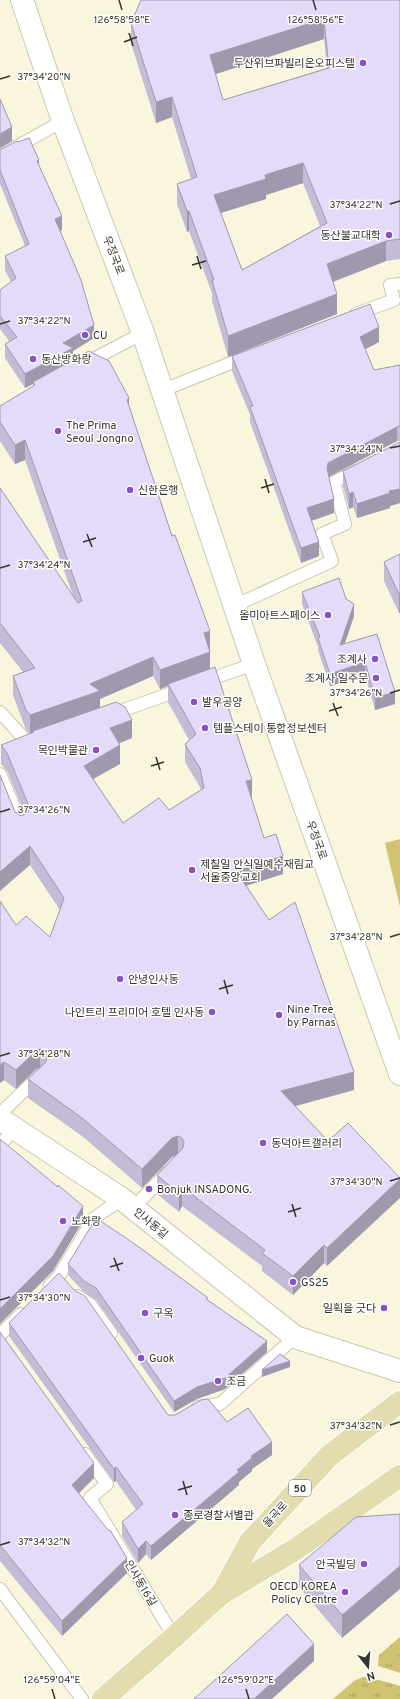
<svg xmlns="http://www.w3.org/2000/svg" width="400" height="1699" viewBox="0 0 400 1699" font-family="Overpass,'Noto Sans KR',sans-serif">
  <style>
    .grass { fill: url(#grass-tufts) }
    .green { fill: #d0c371 }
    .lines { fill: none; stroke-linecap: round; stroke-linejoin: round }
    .lane-casing { stroke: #cac7af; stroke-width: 14 }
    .street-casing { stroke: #cac7af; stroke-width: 24 }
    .secondary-casing { stroke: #cac7af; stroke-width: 24 }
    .primary-casing { stroke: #fff; stroke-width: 24 }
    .lane { stroke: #fff; stroke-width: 12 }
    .street { stroke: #fff; stroke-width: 22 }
    .secondary { stroke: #fff; stroke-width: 22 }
    .primary { stroke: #e2dcaf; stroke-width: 22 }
    .wall { fill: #c4bbd6; fill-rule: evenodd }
    .shaded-wall { fill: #a099ae }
    .building { fill: #e4daf9; stroke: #a099ae; fill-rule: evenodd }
    .ticks { fill: none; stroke: #35342a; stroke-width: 1.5 }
    .poi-dot { fill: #8651c9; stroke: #fff; stroke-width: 1.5 }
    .labels { text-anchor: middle; stroke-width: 3; stroke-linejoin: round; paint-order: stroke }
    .shield { fill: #fff; stroke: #72716a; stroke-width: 1 }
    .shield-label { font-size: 10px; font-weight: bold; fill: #35342a }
    .poi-label { font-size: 11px; fill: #35342a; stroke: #fff; text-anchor: start }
    .street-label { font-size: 11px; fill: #35342a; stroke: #fff }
    .ticks-label { font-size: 10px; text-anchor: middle; fill: #35342a; stroke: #fff; stroke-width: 3; stroke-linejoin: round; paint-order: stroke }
  </style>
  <defs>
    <pattern id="grass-tufts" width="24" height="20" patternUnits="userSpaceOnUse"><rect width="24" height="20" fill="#d0c371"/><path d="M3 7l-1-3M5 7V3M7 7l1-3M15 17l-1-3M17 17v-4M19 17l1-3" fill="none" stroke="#aa9f5d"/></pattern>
  </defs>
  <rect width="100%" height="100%" fill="#f9f6dd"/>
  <path class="grass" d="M400,1637V1673L378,1666L379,1655Z
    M363,1677L372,1678L400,1686V1699H333L354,1681Z"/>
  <path class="green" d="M400,839V907L385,843Z"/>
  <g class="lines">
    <g class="lane-casing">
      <path id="lane" d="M0,156L63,121
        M356,314L394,300L390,285L400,284
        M86,363L143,333
        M163,390L246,357
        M234,606L332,561L322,534L345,524L334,482L356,471
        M202,682L254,664
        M0,712L28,743
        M112,714L183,689
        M0,774L22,826
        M0,1114L39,1076
        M0,1145L15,1128
        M133,1208L168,1172
        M50,1285L59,1276L94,1218L122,1199
        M77,1296L90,1304L111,1333
        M0,1335L21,1314
        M198,1407L220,1404L295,1337
        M85,1454L107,1484L90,1498L174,1637
        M0,1589L82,1699"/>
    </g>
    <g class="street-casing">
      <path id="street" d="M0,1119L122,1199L295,1337L400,1371"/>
    </g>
    <g class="secondary-casing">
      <path id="secondary" d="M22,0L63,121L143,333L254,664L400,1074"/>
    </g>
    <g class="primary-casing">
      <path id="primary" d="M222,1593L250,1542L330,1455L400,1402
        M103,1699L174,1637L221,1594L296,1549L400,1476"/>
    </g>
    <use href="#lane" class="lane"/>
    <use href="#street" class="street"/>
    <use href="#secondary" class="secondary"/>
    <use href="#primary" class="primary"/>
  </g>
  <path class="wall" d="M400,0V259L386,261L333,282L337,314L228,357L212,301V293L189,231L187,232L177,204V184L191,179L172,117L156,123L131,43V23ZM324,39L327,68L223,100L215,74ZM303,183L320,226L242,270L221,213L266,199V195Z
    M18,142L39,166L62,230L60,231L94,338L73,351V360L129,407L210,650V669L264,838L283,874L246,886L354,1090L295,1106L328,1141L327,1266L324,1263L293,1295L262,1271V1266L182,1206L179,1212L157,1194V1175L176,1155L172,1157L142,1188L82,1136L28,1098V1079L40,1068L36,1069L16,1089L4,1080L0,1083L16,925L50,937L60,910L30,865L15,812L21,816L25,814L7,771L1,764V745L30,734L26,730L13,695V676L23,672L0,643V488L73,596L25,460L15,464L0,441V406L33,386V384L25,388L5,358V344L10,342L0,329V290L11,282L5,270V256L25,246L0,184V150ZM153,676L160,689L168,686V702L189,740L185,744V762L200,787L201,790L169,810L123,823L93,779L120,764L119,743L132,738L100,707V699Z
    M379,342L365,349L374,370L400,365V441H397L329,477L334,513L312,521L319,556L301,563L250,422V415L232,371V356Z
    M400,442V503L390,506V508L357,518L353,507L349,509L343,486V471Z
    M400,554V613H399L384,581V562Z
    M302,592L346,599L354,616L344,644L377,634L395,704L375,710L365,675L330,686L318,650V647L302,604Z
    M68,1264L208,1301L267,1352L225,1389L197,1399L174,1412L96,1300L84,1292L68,1275Z
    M9,1323L168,1415L227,1422L272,1455L252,1469V1471L239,1482V1485L151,1560L146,1554L138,1563L122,1536V1522L136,1510L116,1481L114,1482L9,1336Z
    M0,1332L94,1478L79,1493L127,1573L62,1636L0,1561Z
    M356,1517L342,1638L299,1587V1565Z"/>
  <path class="shaded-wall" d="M324,19V39L210,76V55Z
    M172,97V117L156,123V102Z
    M12,127V141L0,148V134Z
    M39,160V174L37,161Z
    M303,163V183L266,195V199L214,215V195L265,175Z
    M187,211H189V231L187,232Z
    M62,216V230L55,233V219Z
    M386,241V261L327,284V264Z
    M337,294V314L228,357V336Z
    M94,325V338L73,351V362L33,382V384L25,388V374L63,343Z
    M379,327V342L360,352V337Z
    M129,398V417L127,400Z
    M397,427V441L328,477L327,469L328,463Z
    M25,440V460L15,464V445Z
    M400,489V503L390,506V508L357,518V504L389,491Z
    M353,492V507L349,509V494Z
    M334,499V513L307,522V508Z
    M319,542V556L301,563V548Z
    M399,594H400V613H399Z
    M354,604V616L340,658V645Z
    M210,631V650L204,653V633Z
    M210,652V671L168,684V686L160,689V670Z
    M153,657V676L100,699V710L33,731V733L30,734V715L90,684Z
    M365,662V675L330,686V674Z
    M395,692V704L375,710V698Z
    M132,720V738L110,747V728Z
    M120,745V764L84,784V766Z
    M252,780V798L246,800V781Z
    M30,846V865L0,891V872Z
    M283,856V874L236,889V871Z
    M40,1049V1068L36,1069L16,1089V1070L36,1051Z
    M4,1062V1080L0,1083V1065Z
    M354,1072V1090L281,1110V1091Z
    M178,1136V1155L172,1157L142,1188V1169L172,1138Z
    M400,1179V1198L327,1266V1248Z
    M182,1187V1206L179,1212V1194Z
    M83,1206V1221L53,1271L0,1324V1309Z
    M324,1245V1263L293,1295V1276Z
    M267,1341V1352L225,1389L197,1399L174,1412V1401Z
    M290,1361V1367L262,1377V1370Z
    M272,1442V1455L252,1469V1471L239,1482V1485L151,1560V1546L237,1470L251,1456Z
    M94,1463V1478L72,1500V1485Z
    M116,1467V1481L114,1482V1469Z
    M146,1541V1554L138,1563V1549Z
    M127,1558V1573L62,1636V1621Z
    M400,1566V1589L342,1638V1615Z
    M314,1644V1661L272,1699H254Z"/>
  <path class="building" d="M141,0H400V239L386,241L327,264L337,294L228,336L212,280H214L189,211H187L177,184L197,177L172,97L156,102L131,23ZM324,19L329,68L223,100L210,55ZM303,163L327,223L242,270L214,195L266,179L265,175Z
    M0,99L12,127L0,134Z
    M29,138L39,160L37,161L62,216L55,219L81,280L94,325L63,343L73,348L25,374L5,344L17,337L0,316V290L16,278L5,256L29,244L0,170V150L17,141L18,142Z
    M370,304L379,327L360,337L374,370L400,365V426L397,427L328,463L327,469L334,499L307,508L319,542L301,548L250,407L253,406L232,356Z
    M89,351L109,361L129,398L127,400L172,536L175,535L210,631L204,633L210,652L160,670L153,657L90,684L100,691L30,715L26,710L13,676L35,668L0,623V488L78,603L82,601L25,440L15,445L0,422V406L35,385L33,382Z
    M400,442V489L389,491L390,493L357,504L353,492L349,494L343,471Z
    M400,554V594H399L384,562Z
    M339,578L346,599L354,604L340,645L377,634L395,692L375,698L365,662L330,674L318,638L320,637L302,592Z
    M215,667L252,780L246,781L264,838L276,834L283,856L236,871L269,920L295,902L354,1072L281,1091L328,1141L348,1123L400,1178V1179L327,1248L324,1245L293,1276L262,1253L265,1250L182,1187L179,1194L157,1175L183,1148L184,1142L182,1138L178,1136L172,1138L142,1169L82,1118L28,1079L46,1062L48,1055L46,1051L40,1049L36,1051L16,1070L4,1062L0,1065V901L16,925L26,916L50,937L64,898L30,846L0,872V775L15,812L21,816L28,813L29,806L7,753L1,745L34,732L33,731L116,702L125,707L132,720L110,728L120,745L84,766L123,823L159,798L169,810L204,788L200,768L185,744L196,734L168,684Z
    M0,1139L58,1187V1185L83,1206L53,1256L0,1309Z
    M96,1218L132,1242L208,1298L206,1299L267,1341L225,1378L197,1387L174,1401L96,1288L84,1281L68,1264Z
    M59,1273L74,1290L85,1296L168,1415H175L201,1400L208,1399L227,1422L248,1408L272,1442L251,1456L252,1458L237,1470L239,1472L151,1546L146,1541L138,1549L122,1522L143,1504L116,1467L114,1469L9,1323Z
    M0,1332L94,1463L72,1485L109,1531L110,1530L127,1558L62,1621L0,1545Z
    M280,1354L290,1361L262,1370Z
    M400,1514V1566L342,1615L299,1565L356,1517Z
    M287,1614L314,1644L254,1699H194Z"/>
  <path class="ticks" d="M119,0L122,10M313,0L316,10M129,33L133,46M124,42L137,37M0,79L10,76M390,204L400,201M197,256L201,269M192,265L206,261M0,324L10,321M390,448L400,446M265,479L269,493M261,488L274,484M87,534L92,547M83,542L96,538M0,568L10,565M390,693L400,690M333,703L338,716M329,711L342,707M156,757L160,770M151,766L164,762M0,812L10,809M390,937L400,934M224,980L228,994M219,989L233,985M0,1056L10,1053M390,1181L400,1178M292,1204L296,1217M288,1212L301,1208M114,1258L119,1271M110,1267L123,1263M0,1300L10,1297M390,1425L400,1422M183,1481L187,1495M178,1490L192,1486M0,1545L10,1542M52,1689L55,1699M246,1689L249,1699"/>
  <g class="poi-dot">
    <circle cx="363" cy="63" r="4"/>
    <circle cx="389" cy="235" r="4"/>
    <circle cx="85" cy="335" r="4"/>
    <circle cx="33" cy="359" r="4"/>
    <circle cx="58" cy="431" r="4"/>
    <circle cx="130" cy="490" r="4"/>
    <circle cx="328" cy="615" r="4"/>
    <circle cx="375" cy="659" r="4"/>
    <circle cx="376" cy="678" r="4"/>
    <circle cx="194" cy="702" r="4"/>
    <circle cx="205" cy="728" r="4"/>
    <circle cx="96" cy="750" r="4"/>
    <circle cx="192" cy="870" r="4"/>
    <circle cx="120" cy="979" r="4"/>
    <circle cx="212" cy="1012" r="4"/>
    <circle cx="279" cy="1015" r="4"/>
    <circle cx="263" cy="1143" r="4"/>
    <circle cx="149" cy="1189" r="4"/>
    <circle cx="63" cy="1221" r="4"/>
    <circle cx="293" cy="1282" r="4"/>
    <circle cx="384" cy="1308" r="4"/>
    <circle cx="145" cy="1313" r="4"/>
    <circle cx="141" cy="1358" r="4"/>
    <circle cx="218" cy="1381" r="4"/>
    <circle cx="175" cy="1515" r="4"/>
    <circle cx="364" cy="1564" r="4"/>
    <circle cx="345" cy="1592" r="4"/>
  </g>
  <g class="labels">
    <rect class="shield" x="289" y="1480" width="22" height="16" rx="3"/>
    <g class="shield-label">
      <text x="300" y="1492">50</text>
    </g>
    <g class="poi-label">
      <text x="355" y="67" text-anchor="end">두산위브파빌리온오피스텔</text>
      <text x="381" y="239" text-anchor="end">동산불교대학</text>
      <text x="93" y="339">CU</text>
      <text x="41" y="363">동산방화랑</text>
      <text x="66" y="429">The Prima<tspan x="66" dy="13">Seoul Jongno</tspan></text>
      <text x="138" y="494">신한은행</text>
      <text x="320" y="619" text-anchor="end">올미아트스페이스</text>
      <text x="367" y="663" text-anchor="end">조계사</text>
      <text x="368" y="682" text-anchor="end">조계사 일주문</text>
      <text x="202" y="706">발우공양</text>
      <text x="213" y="732">템플스테이 통합정보센터</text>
      <text x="88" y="754" text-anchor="end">목인박물관</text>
      <text x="200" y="868">제칠일 안식일예수재림교<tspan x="200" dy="13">서울중앙교회</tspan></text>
      <text x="128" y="983">안녕인사동</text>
      <text x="287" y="1013">Nine Tree<tspan x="287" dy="13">by Parnas</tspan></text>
      <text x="204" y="1016" text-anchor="end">나인트리 프리미어 호텔 인사동</text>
      <text x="271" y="1147">동덕아트갤러리</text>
      <text x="157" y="1193">Bonjuk INSADONG.</text>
      <text x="71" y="1225">노화랑</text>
      <text x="301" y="1286">GS25</text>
      <text x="376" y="1312" text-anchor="end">일획을 긋다</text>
      <text x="153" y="1317">구옥</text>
      <text x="149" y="1362">Guok</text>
      <text x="226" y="1385">조금</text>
      <text x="183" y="1519">종로경찰서별관</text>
      <text x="356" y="1568" text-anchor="end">안국빌딩</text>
      <text x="337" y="1590" text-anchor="end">OECD KOREA<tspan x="337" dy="13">Policy Centre</tspan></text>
    </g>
    <g class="street-label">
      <text transform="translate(114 255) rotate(69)" y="4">우정국로</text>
      <text transform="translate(317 840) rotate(70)" y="4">우정국로</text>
      <text transform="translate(151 1223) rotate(39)" y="4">인사동길</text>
      <text transform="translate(275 1514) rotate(-48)" y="4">율곡로</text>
      <text transform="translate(141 1583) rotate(59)" y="4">인사동16길</text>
    </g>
  </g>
  <g class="ticks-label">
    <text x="122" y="23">126°58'58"E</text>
    <text x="316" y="23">126°58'56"E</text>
    <text x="44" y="80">37°34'20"N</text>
    <text x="356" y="208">37°34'22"N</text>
    <text x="44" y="324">37°34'22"N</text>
    <text x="356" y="452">37°34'24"N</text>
    <text x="44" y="568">37°34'24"N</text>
    <text x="356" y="696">37°34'26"N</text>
    <text x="44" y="813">37°34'26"N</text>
    <text x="356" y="940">37°34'28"N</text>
    <text x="44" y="1057">37°34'28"N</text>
    <text x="356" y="1185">37°34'30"N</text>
    <text x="44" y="1301">37°34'30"N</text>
    <text x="356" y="1429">37°34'32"N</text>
    <text x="44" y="1545">37°34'32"N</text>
    <text x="52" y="1683">126°59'04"E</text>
    <text x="246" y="1683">126°59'02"E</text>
  </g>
  <g transform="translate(368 1667) rotate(163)" stroke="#ffffff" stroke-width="3" paint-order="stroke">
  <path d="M0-3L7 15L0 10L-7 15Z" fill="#35342a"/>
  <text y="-6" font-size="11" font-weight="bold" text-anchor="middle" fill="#35342a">N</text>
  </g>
</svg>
